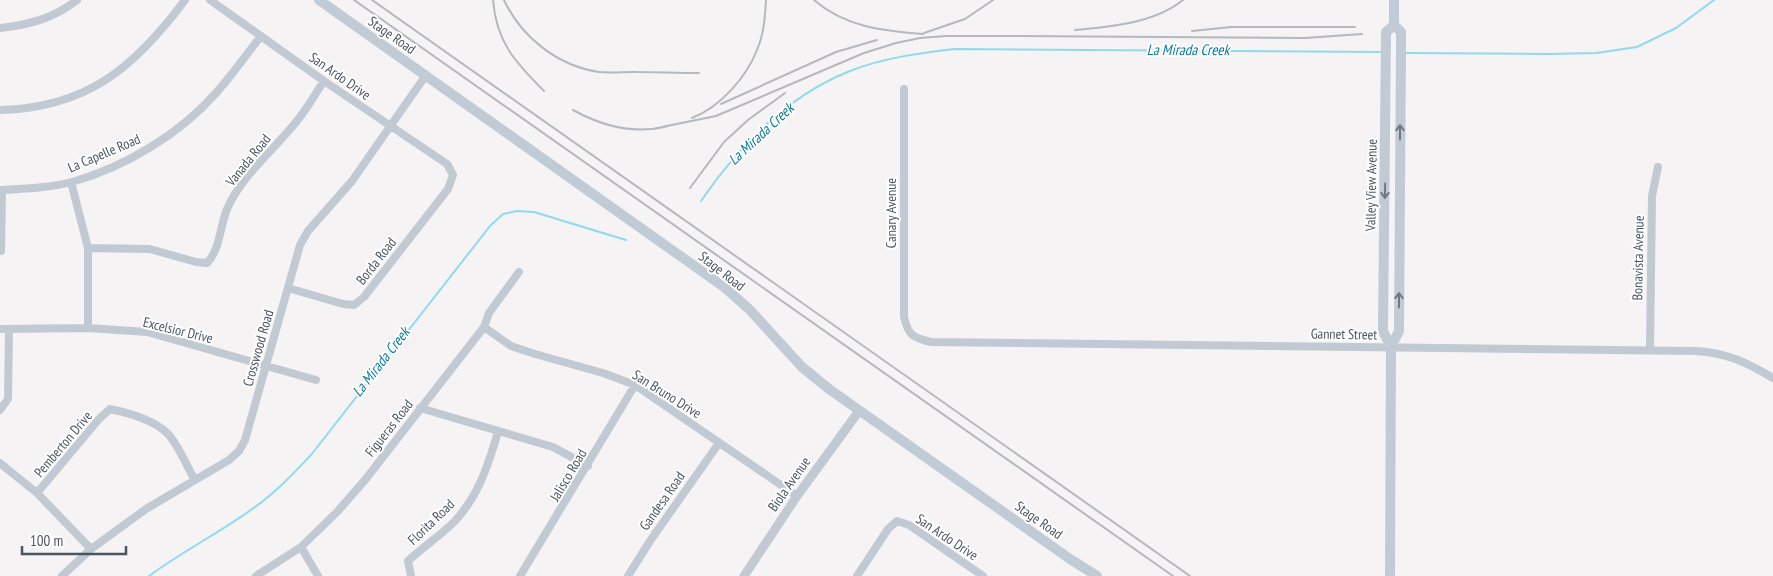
<svg xmlns="http://www.w3.org/2000/svg" width="1773" height="576" viewBox="0 0 1773 576" font-family="'PT Sans Narrow',sans-serif">
  <style>
    .lines { fill: none; stroke-linecap: round; stroke-linejoin: round }
    .stream { stroke: #90daee; stroke-width: 2 }
    .minor { stroke: #c1cad2; stroke-width: 8 }
    .tertiary { stroke: #c1cad2; stroke-width: 9 }
    .secondary { stroke: #c1cbd6; stroke-width: 10 }
    .rail { stroke: #b5b8bd; stroke-width: 2 }
    .oneway { stroke: #6e7984 }
    .labels { text-anchor: middle; stroke-width: 4; stroke-linejoin: round; paint-order: stroke }
    .street-label { font-size: 14px; fill: #4a5661; stroke: #fff }
    .water-label { font-size: 15px; font-style: italic; fill: #0c7c9b; stroke: #fff }
  </style>
  <rect width="100%" height="100%" fill="#f5f3f3"/>
  <g class="lines">
    <path class="stream" d="M1404,53L1549,54L1596,53L1637,47L1676,28L1714,0
      M701,201C738,147 787,96 850,71C883,58 919,53 955,49L1382,52
      M149,576C183,551 221,532 255,507C276,492 293,474 311,455L490,226L503,214L517,211L534,212L626,240"/>
    <path class="minor" d="M210,0L324,81L447,164L453,175L448,189L364,297L354,305L343,304L288,288
      M0,28C29,25 54,18 77,0
      M904,89V317C908,335 913,338 931,342L1696,351C1727,353 1746,362 1773,378
      M0,110C87,108 135,67 185,0
      M71,182L88,248V328
      M0,190C23,189 49,188 72,182C125,167 180,134 216,93C232,75 246,55 261,36
      M88,248L150,249L196,262L207,263C220,250 220,226 227,209C242,175 273,151 296,122C307,109 315,94 324,81
      M1,251L2,190
      M484,327L511,346L535,354L603,373L635,385L797,496
      M0,329L88,328L147,332L316,380
      M1650,350L1652,196L1658,167
      M420,408L553,447L588,466
      M0,410L8,399L9,329
      M0,463L37,493L91,549
      M37,493L99,419L110,409C129,413 161,422 172,439C181,451 187,467 195,480
      M301,547L318,576
      M62,576L91,549L146,509L229,460L239,451L245,440L300,245L308,231L352,181L426,75
      M256,576L301,547L338,511L365,480L484,327L489,313L519,272
      M411,576L408,561C423,547 440,536 455,521C479,495 488,465 498,432
      M520,576L635,385
      M628,576L650,541L719,443
      M857,576L888,529L897,521L909,525L983,576"/>
    <path class="tertiary" d="M744,576L797,496L859,411"/>
    <path class="secondary" d="M319,0L724,287L749,309L802,367L829,389L1070,559L1097,576
      M1391,347L1383,331L1386,32L1394,25
      M1390,576L1391,347L1399,331L1401,48V32L1394,25V0"/>
    <path class="rail" d="M354,0L1173,576
      M372,0L1190,576
      M493,0C496,42 516,63 544,91
      M504,0C521,37 558,66 599,72C610,73 622,72 633,72C655,72 677,73 699,73
      M814,0C845,27 883,31 923,34
      M1075,30C1110,27 1155,23 1183,0
      M1192,31L1231,27H1355
      M924,33L965,19L993,0
      M721,104L836,52L877,40
      M573,110C602,126 634,135 668,126
      M692,118C720,107 746,78 757,50C764,34 765,17 766,0
      M662,127L716,116L864,53L896,43L920,38L946,36H1001L1305,38L1362,34
      M690,188L724,142L748,120L785,93"/>
  </g>
  <defs><path id="oneway-shaft" d="M-6 0H5M1.5-3L5.5 0L1.5 3" fill="none" stroke-width="1.6" stroke-linecap="round" stroke-linejoin="round" transform="scale(1.25)"/></defs>
  <g class="oneway">
    <use href="#oneway-shaft" transform="translate(1400 132) rotate(-90)"/>
    <use href="#oneway-shaft" transform="translate(1385 191) rotate(91)"/>
    <use href="#oneway-shaft" transform="translate(1399 300) rotate(-90)"/>
  </g>
  <g class="labels">
    <g class="street-label">
      <text transform="translate(392 35) rotate(35)" y="5">Stage Road</text>
      <text transform="translate(340 76) rotate(35)" y="5">San Ardo Drive</text>
      <text transform="translate(104 153) rotate(-23)" y="5">La Capelle Road</text>
      <text transform="translate(248 160) rotate(-51)" y="5">Vanada Road</text>
      <text transform="translate(1371 185) rotate(-89)" y="5">Valley View Avenue</text>
      <text transform="translate(891 213) rotate(-90)" y="5">Canary Avenue</text>
      <text transform="translate(1638 258) rotate(-89)" y="5">Bonavista Avenue</text>
      <text transform="translate(376 261) rotate(-52)" y="5">Borda Road</text>
      <text transform="translate(722 271) rotate(38)" y="5">Stage Road</text>
      <text transform="translate(178 330) rotate(14)" y="5">Excelsior Drive</text>
      <text transform="translate(1344 334) rotate(1)" y="5">Gannet Street</text>
      <text transform="translate(258 348) rotate(-74)" y="5">Crosswood Road</text>
      <text transform="translate(667 394) rotate(32)" y="5">San Bruno Drive</text>
      <text transform="translate(389 428) rotate(-52)" y="5">Figueras Road</text>
      <text transform="translate(63 444) rotate(-50)" y="5">Pemberton Drive</text>
      <text transform="translate(568 475) rotate(-59)" y="5">Jalisco Road</text>
      <text transform="translate(789 484) rotate(-55)" y="5">Biola Avenue</text>
      <text transform="translate(662 501) rotate(-55)" y="5">Gandesa Road</text>
      <text transform="translate(1039 520) rotate(35)" y="5">Stage Road</text>
      <text transform="translate(431 522) rotate(-44)" y="5">Florita Road</text>
      <text transform="translate(947 537) rotate(34)" y="5">San Ardo Drive</text>
    </g>
    <g class="water-label">
      <text x="1188" y="55">La Mirada Creek</text>
      <text transform="translate(761 134) rotate(-43)" y="5">La Mirada Creek</text>
      <text transform="translate(381 362) rotate(-52)" y="5">La Mirada Creek</text>
    </g>
  </g>
  <path d="M22 546v8h104v-8" fill="none" stroke="#4a5661" stroke-width="2.5"/>
  <text x="30" y="546" font-size="15" fill="#4a5661" stroke="#ffffff" stroke-width="4" paint-order="stroke">100 m</text>
</svg>
